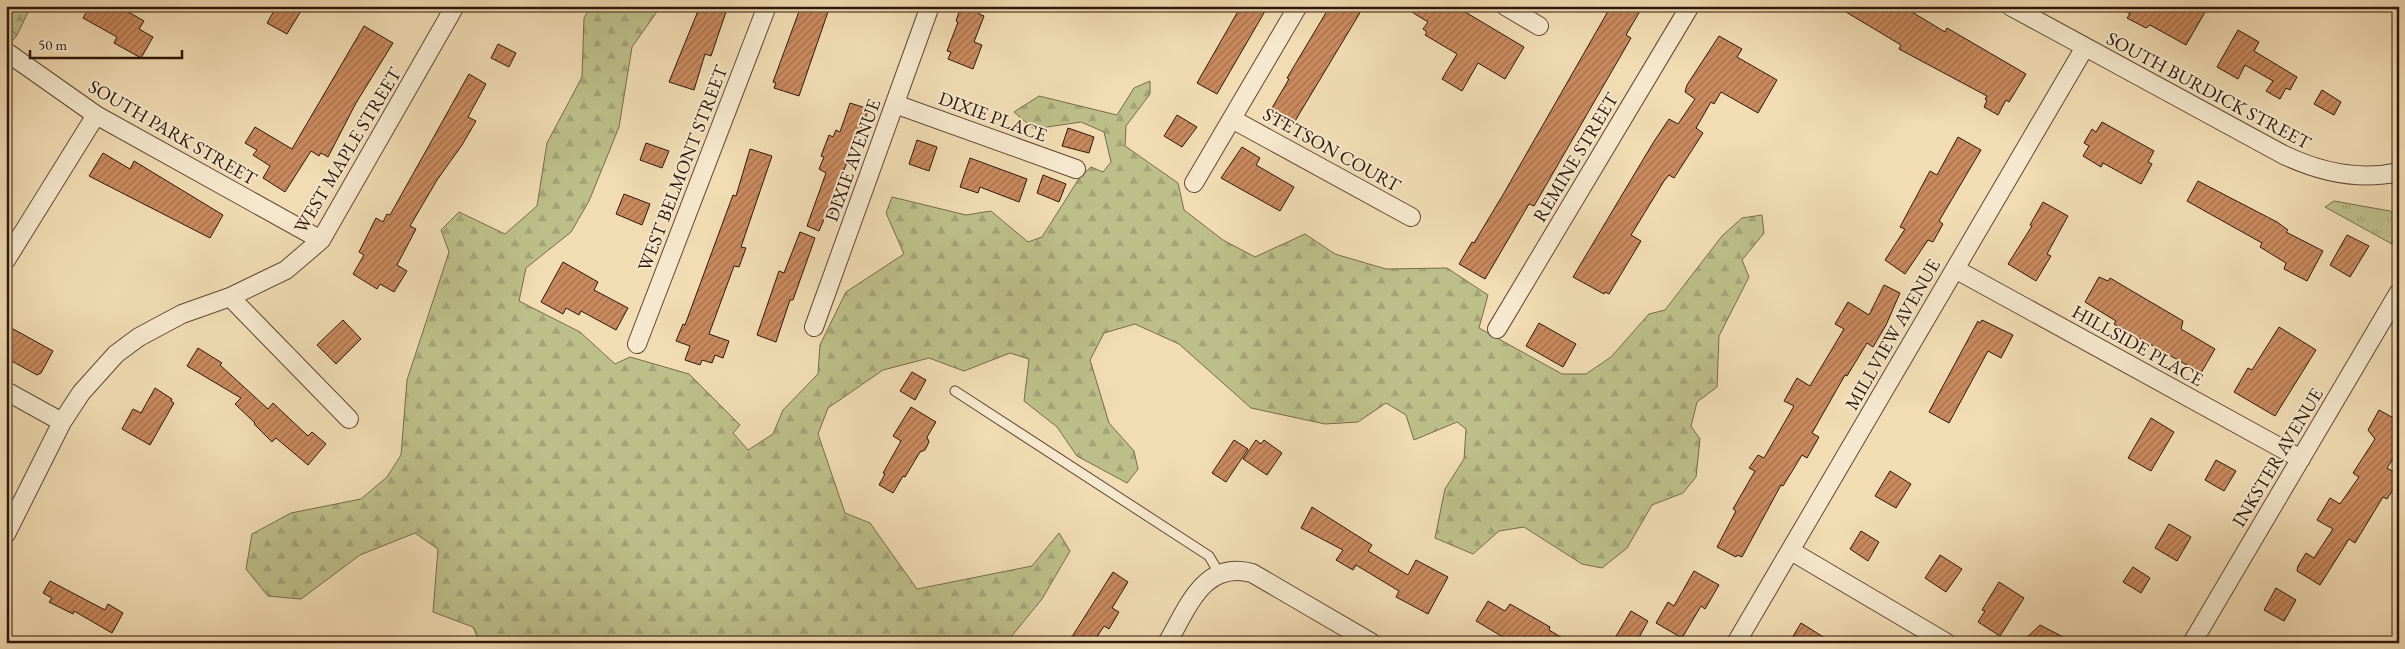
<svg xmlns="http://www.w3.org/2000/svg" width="2405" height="649" viewBox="0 0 2405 649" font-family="'EB Garamond',serif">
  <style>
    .grass { fill: url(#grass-tufts); stroke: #766b4a }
    .forest { fill: url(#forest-firs); stroke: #766b4a }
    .building { fill: url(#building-hatch); stroke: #2e170b }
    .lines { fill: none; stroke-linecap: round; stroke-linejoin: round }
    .lane-casing { stroke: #5f4835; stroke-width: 11 }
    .street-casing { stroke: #5f4835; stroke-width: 20 }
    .lane { stroke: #f6e8ce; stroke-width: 9 }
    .street { stroke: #f6e8ce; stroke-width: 18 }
    .labels { text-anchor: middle; stroke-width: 4; stroke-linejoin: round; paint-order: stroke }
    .street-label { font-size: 19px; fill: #2e170b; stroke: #f6e8ce }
  </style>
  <defs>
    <pattern id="grass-tufts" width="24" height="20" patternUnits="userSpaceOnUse" patternTransform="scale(1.25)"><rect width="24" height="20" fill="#bdbf8a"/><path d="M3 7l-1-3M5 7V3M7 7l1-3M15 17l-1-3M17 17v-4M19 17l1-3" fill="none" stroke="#a3a376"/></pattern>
    <pattern id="forest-firs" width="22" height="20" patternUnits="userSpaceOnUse" patternTransform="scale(1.25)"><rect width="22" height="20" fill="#bdbf8a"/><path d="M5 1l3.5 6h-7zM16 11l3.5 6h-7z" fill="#a3a376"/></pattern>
    <pattern id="building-hatch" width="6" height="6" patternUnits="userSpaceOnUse" patternTransform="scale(1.25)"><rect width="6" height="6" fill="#ca8a5e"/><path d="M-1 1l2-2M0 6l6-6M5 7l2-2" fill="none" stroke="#a4704c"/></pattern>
  </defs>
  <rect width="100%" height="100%" fill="#f1dcb3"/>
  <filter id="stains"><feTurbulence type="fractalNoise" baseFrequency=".004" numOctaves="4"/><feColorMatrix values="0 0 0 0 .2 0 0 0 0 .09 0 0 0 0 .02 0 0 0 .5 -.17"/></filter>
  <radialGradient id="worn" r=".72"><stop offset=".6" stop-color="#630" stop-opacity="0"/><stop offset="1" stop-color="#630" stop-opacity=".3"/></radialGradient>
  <path class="grass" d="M6,25L17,35L6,49Z
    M2334,201L2390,211L2397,219L2392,244L2325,207Z"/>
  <path class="forest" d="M6,6H31L17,35L6,25Z
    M591,6H661L632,47L619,127L589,201L571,232L526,268L519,301L580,332L615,364L630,357L689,374L740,425L733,433L748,450L773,434L783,410L818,374L820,345L846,292L904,254L886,213L892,197L966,215L991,211L1028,242L1042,237L1080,177L1091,167L1103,172L1111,162L1104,132L1081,122L1034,129L1014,112L1039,96L1117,115L1134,88L1150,81V94L1126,126L1125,146L1178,183L1184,210L1223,240L1255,257L1305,234L1335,254L1386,269L1447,268L1488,295L1479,328L1562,374H1586L1611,357L1649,314L1665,310L1722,236L1742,218L1762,215L1764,233L1742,260L1749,277L1719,336L1717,387L1697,402L1691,426L1700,439L1696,477L1683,493L1652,505L1627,548L1602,568L1582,564L1524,527L1499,531L1473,554L1435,538L1445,489L1464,459L1466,429L1457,422L1414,440L1406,415L1386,403L1358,422L1325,424L1251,408L1179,344L1135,324L1104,333L1090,360L1109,423L1134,451L1138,469L1127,483L1077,456L1057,427L1024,401L1029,359L1010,353L964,371L929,358L883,370L828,408L818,434L845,513L870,523L917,589L1032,566L1059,533L1070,551L1042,599L1006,643H480L473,627L433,612L438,549L415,533L360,555L301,599L268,596L246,569L252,534L291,513L361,499L387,477L401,455L407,380L449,252L441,230L459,212L505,234L537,206L547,143L582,77L584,18Z"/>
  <path class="building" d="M90,6H118L144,21L139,29L153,37L141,58L114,43L117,37L83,18Z
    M277,6H304L287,34L267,23Z
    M700,6H728L711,56L705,54L694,90L669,82Z
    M801,6H830L799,96L774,88L776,83L773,82Z
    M961,6H982L979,14L984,16L974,42L982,45L973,69L948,59L951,52L947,51L958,22L956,21Z
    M1241,6H1268L1217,94L1197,83Z
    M1330,6H1364L1292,126L1269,113L1289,79L1287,78Z
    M1402,6H1455L1524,47L1505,79L1478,63L1462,91L1442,79L1457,54L1425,35L1427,32L1423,29L1428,22Z
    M1611,6H1643L1626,35L1631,38L1534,206L1529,204L1485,279L1459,264L1472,242L1474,243L1504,193Z
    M1836,6H1902L1945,32L1947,28L2026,74L2009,102L2006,100L1998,115L1984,107L1987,100L1985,99L1987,96L1899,49L1901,45Z
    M2117,6H2194L2205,12L2186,45L2150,25L2146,28L2127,18L2130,14Z
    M364,26L393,43L356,103L328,157L321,153L319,156L311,151L285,192L263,178L270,166L253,155L257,150L245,143L255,127L292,149Z
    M2238,30L2259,42L2254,51L2297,77L2290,90L2286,88L2280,99L2266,91L2273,81L2245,65L2238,79L2217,67Z
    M1719,36L1742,49L1737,57L1777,80L1758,113L1721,92L1714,104L1711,102L1696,128L1703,133L1674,178L1669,175L1664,181L1631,235L1641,241L1609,294L1605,292L1604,294L1573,277L1653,143L1669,119L1678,124L1695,99L1685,92L1687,85Z
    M498,44L516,53L509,67L491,58Z
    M469,74L486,84L468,117L476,121L462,145L437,180L410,226L416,229L397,265L407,271L394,292L380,284L377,289L353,274L364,255L359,252L376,218L383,222L387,214L390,215Z
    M2322,90L2341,102L2334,115L2314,104Z
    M850,103L869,109L832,199L837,201L830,219L825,217L819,231L807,226L826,173L819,169L824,157L821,156L829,135L833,137L836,130L840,132Z
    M1177,115L1197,127L1182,147L1164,136Z
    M2102,122L2154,151L2148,162L2152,164L2141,184L2103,163L2101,167L2083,156L2089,146L2084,143L2092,129L2096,132Z
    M1068,128L1094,137L1089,153L1062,146Z
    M1958,137L1981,150L1939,221L1943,224L1933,242L1928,240L1905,274L1885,260L1905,229L1900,227L1930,171L1937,175Z
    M917,140L937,147L929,171L909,164Z
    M646,143L669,151L662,168L640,160Z
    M1242,147L1260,158L1256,165L1294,187L1280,211L1221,178Z
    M750,149L772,156L741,247L746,248L739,267L734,266L709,334L729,341L723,358L715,355L712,363L702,360L700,365L685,360L690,346L676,341L683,324L685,325L733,195L736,196Z
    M103,153L130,169L134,161L223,215L210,238L89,176Z
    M970,158L1027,179L1019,202L980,187L978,193L960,187Z
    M1043,175L1066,184L1059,202L1037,193Z
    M2198,181L2277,222L2288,230L2286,232L2323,251L2307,281L2284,269L2286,263L2260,247L2262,243L2187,201Z
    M624,194L650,204L642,225L616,214Z
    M2043,202L2068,216L2047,254L2051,256L2036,281L2008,264L2032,226L2030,225Z
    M800,232L815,238L793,300H790L776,342L757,335L779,271L784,273Z
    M2347,235L2369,246L2350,277L2330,265Z
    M563,262L598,282L594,290L628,308L616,330L581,311L579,315L566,308L563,314L541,302Z
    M2099,277L2108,281L2110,278L2183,321L2181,329L2215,349L2201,373L2114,324L2116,321L2085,302Z
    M1884,285L1900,293L1886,325L1873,347L1867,343L1847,376L1845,375L1812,433L1819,437L1807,458L1802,455L1783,486L1781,485L1742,557L1737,555L1736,557L1717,547L1736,511L1733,509L1755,471L1749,468L1758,455L1764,458L1794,406L1784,401L1797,378L1810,386L1844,329L1835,324L1848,302L1869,315Z
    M343,320L361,339L336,364L317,345Z
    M1982,320L2013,335L2001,358L1988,351L1949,423L1929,412L1978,321L1980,323Z
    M1539,323L1576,344L1563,367L1526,346Z
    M6,325L53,351L41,373L37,375L6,358Z
    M2279,327L2316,350L2275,416L2234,392L2248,368L2252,370Z
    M198,348L222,363L220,365L268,409L273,403L308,436L312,432L326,444L308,465L276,438L272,442L254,424L255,423L235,404L241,398L187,366Z
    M912,372L926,380L915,400L900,391Z
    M155,388L172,399L171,401L174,403L150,445L122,429L133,409L141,413Z
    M911,407L936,422L927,437L929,442L925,450L920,452L905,477L903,476L893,493L879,485L885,474L883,473L901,441L893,436Z
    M2379,410L2399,421V449L2387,468L2399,475V480L2387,499L2383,497L2355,543L2349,539L2320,585L2297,571L2298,566L2306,553L2314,558L2333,529L2317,520L2330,498L2340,504L2359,477L2353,473L2375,439L2368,430Z
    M2151,418L2174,432L2151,471L2128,458Z
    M1234,440L1248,449L1226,482L1212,473Z
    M1256,440L1261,444L1264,440L1282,453L1267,475L1243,459Z
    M2216,460L2236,471L2224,491L2205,480Z
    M1890,471L1911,484L1896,508L1875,496Z
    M1312,507L1372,545L1368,551L1408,575L1416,560L1448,577L1428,614L1396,597L1399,591L1356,565L1353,570L1336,560L1343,550L1301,528Z
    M2169,524L2191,537L2177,561L2155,548Z
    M1861,531L1879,542L1868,561L1850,549Z
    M1940,555L1962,569L1946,592L1925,578Z
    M2133,567L2150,578L2141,593L2123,582Z
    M1694,571L1719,585L1705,609L1701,606L1682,638L1656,623L1668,602L1674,606Z
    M1113,572L1128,582L1112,608L1119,612L1109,629L1104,626L1093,643H1068Z
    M50,581L105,610L108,604L123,613L112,633L74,611L73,614L49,602L52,598L43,593Z
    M1999,582L2024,598L2000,636L1978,622L1985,611L1982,610Z
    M2276,588L2296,600L2284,621L2264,610Z
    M1488,601L1505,611L1510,604L1550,627L1549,630L1571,643H1513L1476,621Z
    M1631,611L1648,621L1636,643H1612Z
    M1801,623L1833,643H1789Z
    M2040,625L2075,643H2021Z"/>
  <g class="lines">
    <g class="lane-casing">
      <path id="lane" d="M955,391L1209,556L1219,573"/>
    </g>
    <g class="street-casing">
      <path id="street" d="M1505,6L1539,26
        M2010,6L2284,155C2320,172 2359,181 2399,172
        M8,53L96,115L321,240
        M895,104L1076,169
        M1232,119L1411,217
        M1194,183L1298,6
        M6,260L96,115
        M1955,269L2301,459
        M230,297L349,419
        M814,327L930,6
        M1497,329L1690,6
        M637,344L767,6
        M6,391L62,422
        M6,534L62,422L81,393L116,354L139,337L182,314L230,297L286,270L321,240L455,6
        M1791,551L1947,643
        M1167,643C1188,608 1203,560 1252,573L1372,643
        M1736,643L2085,47
        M2192,643L2399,292"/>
    </g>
    <use href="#lane" class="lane"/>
    <use href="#street" class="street"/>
  </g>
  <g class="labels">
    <g class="street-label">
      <text transform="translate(2209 90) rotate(28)" y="7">SOUTH BURDICK STREET</text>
      <text transform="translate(993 116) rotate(20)" y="7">DIXIE PLACE</text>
      <text transform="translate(173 132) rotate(30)" y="7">SOUTH PARK STREET</text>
      <text transform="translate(1332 149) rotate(29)" y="7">STETSON COURT</text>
      <text transform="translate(347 150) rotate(-59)" y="7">WEST MAPLE STREET</text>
      <text transform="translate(1575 157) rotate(-59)" y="7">REMINE STREET</text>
      <text transform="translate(852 160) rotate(-70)" y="7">DIXIE AVENUE</text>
      <text transform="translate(682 168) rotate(-69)" y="7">WEST BELMONT STREET</text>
      <text transform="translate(1892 334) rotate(-60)" y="7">MILLVIEW AVENUE</text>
      <text transform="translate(2138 345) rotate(29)" y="7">HILLSIDE PLACE</text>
      <text transform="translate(2277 457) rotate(-59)" y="7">INKSTER AVENUE</text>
    </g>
  </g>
  <rect width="2405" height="649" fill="none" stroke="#f1dcb3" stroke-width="25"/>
  <rect x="8" y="8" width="2390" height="634" fill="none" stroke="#2e170b" stroke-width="2.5"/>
  <rect x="12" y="12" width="2380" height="624" fill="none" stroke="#2e170b"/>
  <path d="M30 50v8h152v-8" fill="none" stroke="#2e170b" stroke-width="2.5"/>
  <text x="38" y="50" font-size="15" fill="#2e170b" stroke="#f6e8ce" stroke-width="4" paint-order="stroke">50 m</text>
  <rect width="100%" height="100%" filter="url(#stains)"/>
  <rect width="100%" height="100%" fill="url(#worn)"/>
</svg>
